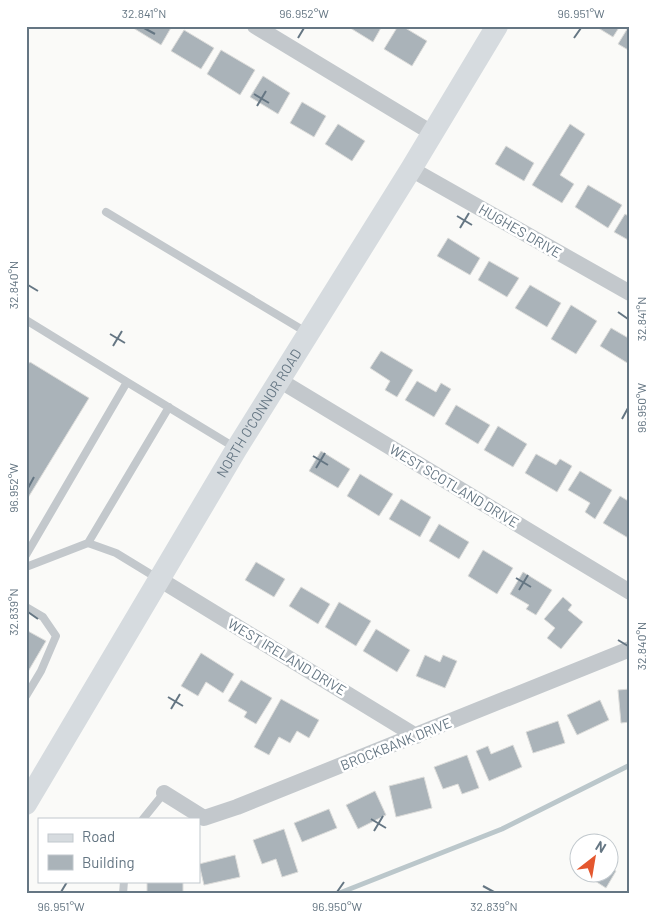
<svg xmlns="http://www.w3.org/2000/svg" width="656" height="920" viewBox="0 0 656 920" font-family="Barlow,sans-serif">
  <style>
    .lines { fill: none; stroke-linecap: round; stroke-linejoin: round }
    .stream { stroke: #bbc7cb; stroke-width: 5 }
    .building { fill: #aab3b9; stroke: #dcdcda }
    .lane { stroke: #c3c8cc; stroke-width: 8 }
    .street { stroke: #c3c8cc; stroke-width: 16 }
    .secondary { stroke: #d6dbdf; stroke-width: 22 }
    .ticks { fill: none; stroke: #657683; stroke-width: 2 }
    .labels { text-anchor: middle; stroke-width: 5; stroke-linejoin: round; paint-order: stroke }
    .street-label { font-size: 14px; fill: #657683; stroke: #fff }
    .neatline { fill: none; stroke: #657683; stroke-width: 2 }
    .ticks-label { font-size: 12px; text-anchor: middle; fill: #657683 }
  </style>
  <rect width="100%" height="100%" fill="#fafaf8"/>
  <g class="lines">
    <path class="stream" d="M337,894L502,829L630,765"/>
  </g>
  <path class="building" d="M130,26H172L161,45Z
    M347,26H382L373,42Z
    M398,26H402L427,41L412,66L384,49Z
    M595,26H620L613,37Z
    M629,26H630V51L618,44Z
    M184,30L214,48L201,69L171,51Z
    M221,50L255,70L240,95L207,74Z
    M263,76L290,93L278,114L250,97Z
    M302,102L326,116L314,137L290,123Z
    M338,124L365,141L352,161L325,144Z
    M570,124L585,134L560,175L574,184L562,203L532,185Z
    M506,146L534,163L524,181L495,164Z
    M588,185L622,205L608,228L575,207Z
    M625,214L630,217V241L614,232Z
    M448,238L480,258L470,275L437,256Z
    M489,261L519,278L507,297L478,280Z
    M530,285L561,303L547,327L515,308Z
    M571,305L597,321L576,354L551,339Z
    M611,328L630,339L629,364L600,346Z
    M381,351L413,370L397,397L385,390L390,381L370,368Z
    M30,362L89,398L26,501V367Z
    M417,381L436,392L441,383L451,389L434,417L405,400Z
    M456,405L490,425L478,444L445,424Z
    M498,426L527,444L513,467L484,450Z
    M321,451L350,469L338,488L309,471Z
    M536,454L556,465L560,459L572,466L557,492L525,473Z
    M580,471L612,490L595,519L585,512L590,503L568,490Z
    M360,474L393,494L379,516L347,496Z
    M620,496L630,502V539L603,523Z
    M401,499L431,517L420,537L389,519Z
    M439,524L469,542L459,559L429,541Z
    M483,550L513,568L497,594L468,576Z
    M256,562L285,579L274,597L245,580Z
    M523,572L552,590L536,615L526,609L529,605L510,594Z
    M301,587L330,604L318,624L289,606Z
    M563,597L572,605L568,610L583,622L561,649L547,638L555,628L544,619Z
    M339,602L371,621L356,646L325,627Z
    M376,629L410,650L397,672L363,651Z
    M26,630L46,641L26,675Z
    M201,653L234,674L223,693L206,682L198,696L181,686Z
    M425,655L440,662L443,655L457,661L445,688L416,676Z
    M241,680L272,698L256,724L244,717L247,712L228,701Z
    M630,689V722L621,723L618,690Z
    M281,699L319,720L309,738L297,731L290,743L279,737L269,755L254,747Z
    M600,700L609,720L577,735L567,715Z
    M558,721L565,743L533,753L526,732Z
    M513,745L522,767L489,781L476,751L488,746L491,754Z
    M467,755L479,788L462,794L458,784L443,789L434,767Z
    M424,777L432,808L396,817L389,786Z
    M375,791L386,815L358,829L346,805Z
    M329,809L337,828L302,842L294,823Z
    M284,829L298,872L282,877L276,859L262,864L253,840Z
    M235,855L240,877L204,885L199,864Z
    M608,866L616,871L606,888L581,872H608Z
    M147,881H183V893L147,894Z"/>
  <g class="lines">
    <path class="lane" d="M106,212L306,332
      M26,320L127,382
      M88,543L169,407
      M26,555L127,382L234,447
      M26,567L88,543L116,553L157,578
      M26,607L43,617L56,636L41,671L26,696
      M143,819L164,793
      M123,894L124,881"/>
    <path class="street" d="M255,26L432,133
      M411,169L630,293
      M279,380L630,592
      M159,579L416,736
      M164,793L204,818L237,807L630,649"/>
    <path class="secondary" id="s1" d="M26,804L237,448L411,169L497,26"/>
  </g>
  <path class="ticks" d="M144,28L155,34M298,38L304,28M574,38L581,28M254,94L269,103M257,106L266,91M457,216L472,225M460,228L469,213M28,285L38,291M618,312L628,319M110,334L125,343M113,346L122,331M622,419L628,408M313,456L328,465M316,468L325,453M28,488L34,477M516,578L531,587M519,590L528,575M28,612L38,619M618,640L628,646M168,697L183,706M171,709L180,694M371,819L386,828M374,831L383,816M483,886L494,892M61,892L67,882M337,892L344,882"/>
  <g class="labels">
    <g class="street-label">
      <text transform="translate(520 231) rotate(30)" y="5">HUGHES DRIVE</text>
      <text dy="5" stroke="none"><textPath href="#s1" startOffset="455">NORTH O'CONNOR ROAD</textPath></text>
      <text transform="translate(454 486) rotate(31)" y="5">WEST SCOTLAND DRIVE</text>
      <text transform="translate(287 657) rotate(31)" y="5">WEST IRELAND DRIVE</text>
      <text transform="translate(396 744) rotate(-22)" y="5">BROCKBANK DRIVE</text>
    </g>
  </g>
  <rect width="656" height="920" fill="none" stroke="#ffffff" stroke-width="55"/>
  <rect x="38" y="818" width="162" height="65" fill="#ffffff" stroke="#c1c8cd"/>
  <rect x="48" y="834" width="25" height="8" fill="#d6dbdf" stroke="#c1c8cd"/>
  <text x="82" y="842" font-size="15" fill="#657683">Road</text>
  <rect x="48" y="855" width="25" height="15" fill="#aab3b9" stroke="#c1c8cd"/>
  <text x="82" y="868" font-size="15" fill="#657683">Building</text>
  <g transform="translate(594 858) rotate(31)"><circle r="24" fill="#ffffff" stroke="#c1c8cd"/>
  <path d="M0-4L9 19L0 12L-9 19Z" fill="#e4572e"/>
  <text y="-8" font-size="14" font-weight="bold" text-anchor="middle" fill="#657683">N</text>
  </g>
  <rect x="28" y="28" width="600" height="864" class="neatline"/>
  <g class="ticks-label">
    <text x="144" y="18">32.841°N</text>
    <text x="304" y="18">96.952°W</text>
    <text x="581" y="18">96.951°W</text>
    <text transform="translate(14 285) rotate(-90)" y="4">32.840°N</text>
    <text transform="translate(642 319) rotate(-90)" y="4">32.841°N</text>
    <text transform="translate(642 408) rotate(-90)" y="4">96.950°W</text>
    <text transform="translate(14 488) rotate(-90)" y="4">96.952°W</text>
    <text transform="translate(14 612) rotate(-90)" y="4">32.839°N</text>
    <text transform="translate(642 646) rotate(-90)" y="4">32.840°N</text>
    <text x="61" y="911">96.951°W</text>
    <text x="337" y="911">96.950°W</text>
    <text x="494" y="911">32.839°N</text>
  </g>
</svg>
